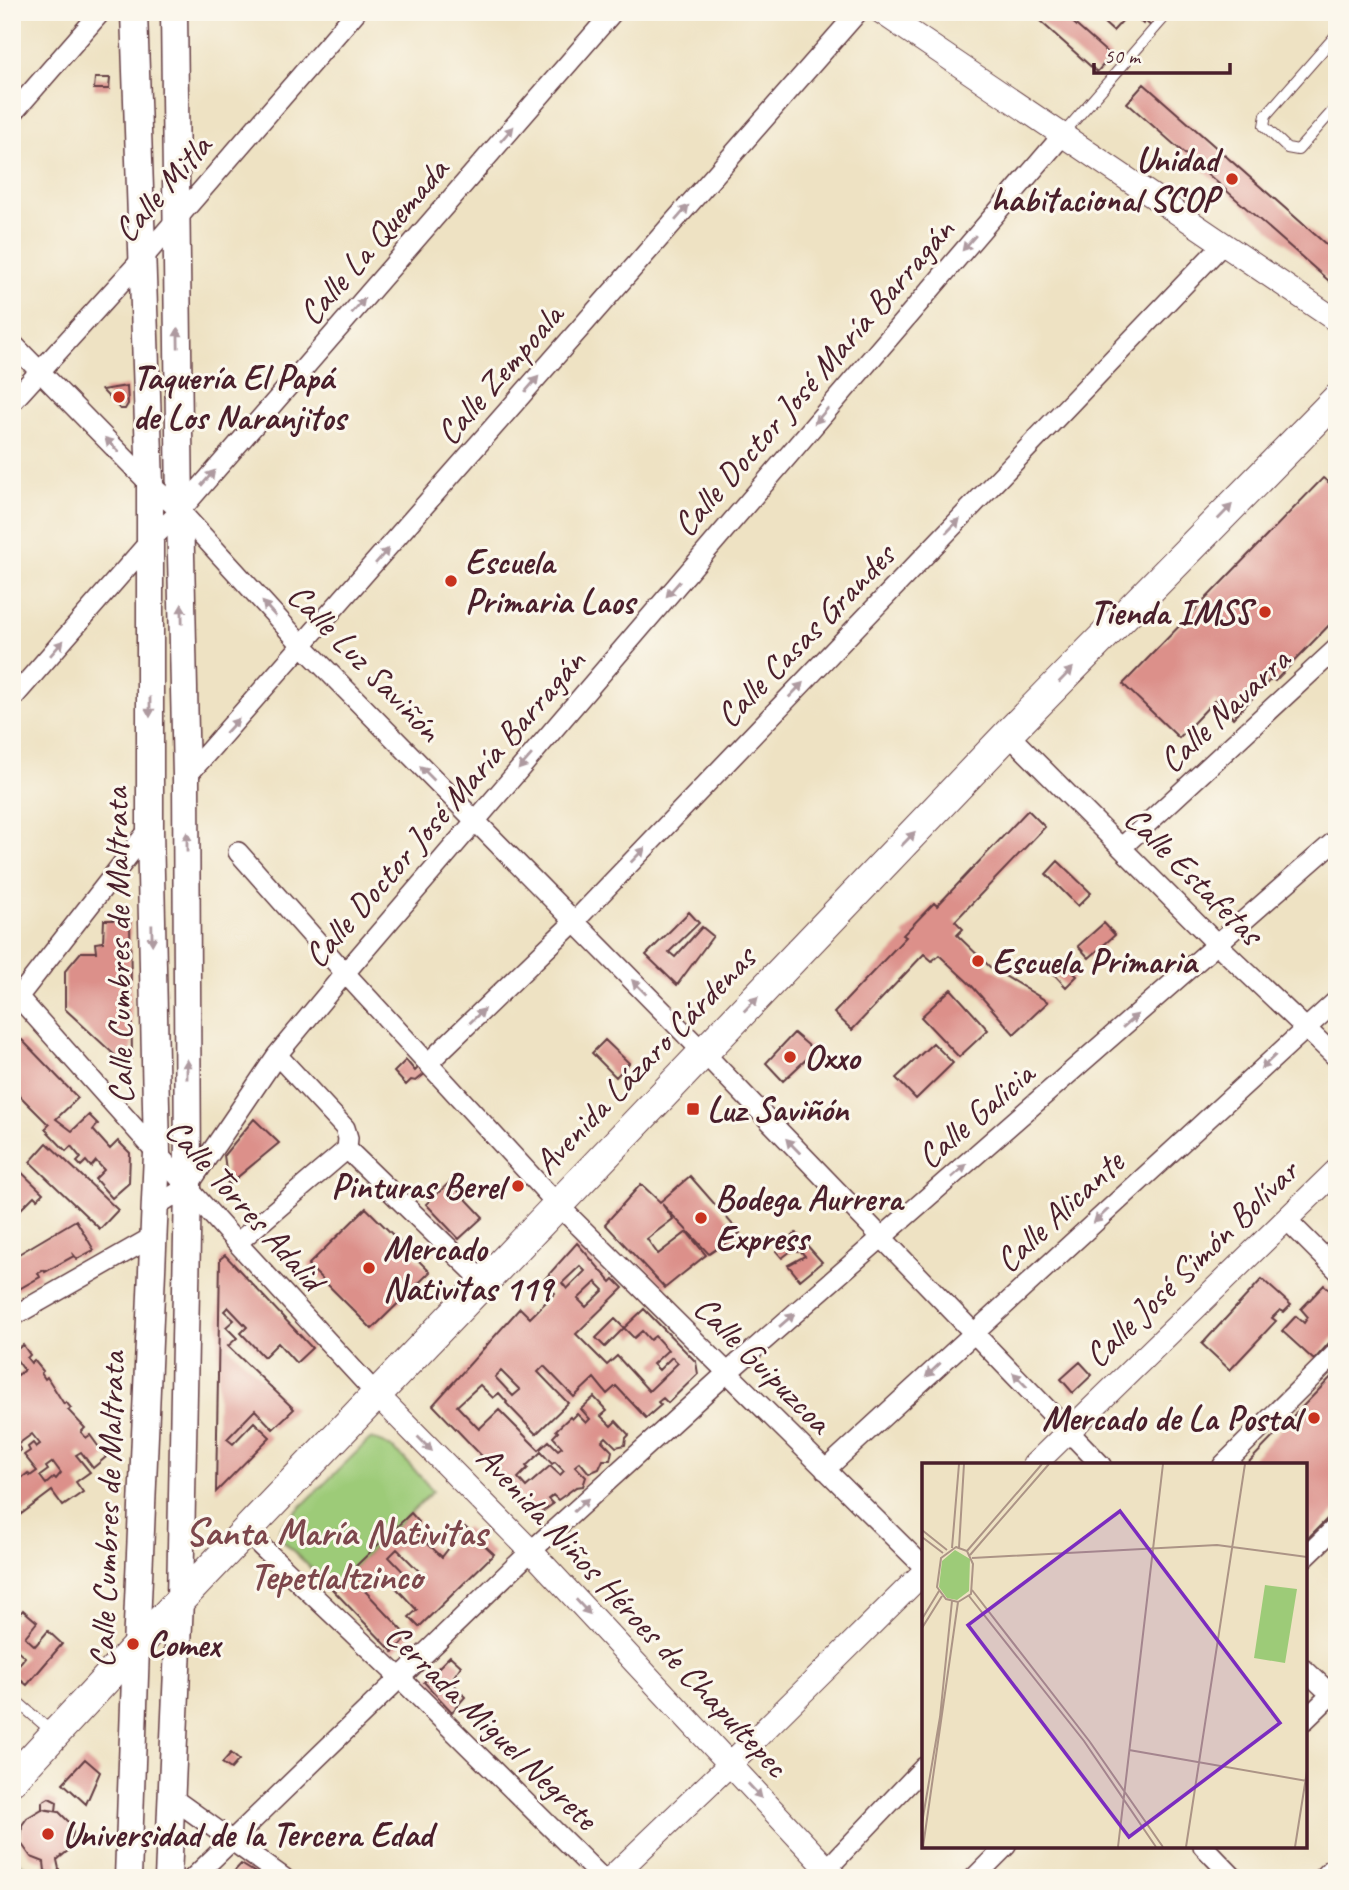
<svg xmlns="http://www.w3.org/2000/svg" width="1349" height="1890" viewBox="0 0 1349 1890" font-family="Caveat,sans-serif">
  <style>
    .green { fill: #9dcb78; stroke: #747552; stroke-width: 2 }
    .building { fill: #dc908a; fill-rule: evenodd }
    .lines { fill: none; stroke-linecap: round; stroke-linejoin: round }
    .service-casing { stroke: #633c42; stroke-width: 12 }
    .minor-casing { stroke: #633c42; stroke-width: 22 }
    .tertiary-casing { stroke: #633c42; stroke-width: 25 }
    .secondary-casing { stroke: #633c42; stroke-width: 29 }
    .primary-casing { stroke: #633c42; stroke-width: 32 }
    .service { stroke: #fff; stroke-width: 10 }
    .minor { stroke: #fff; stroke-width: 19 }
    .tertiary { stroke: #fff; stroke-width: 23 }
    .secondary { stroke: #fff; stroke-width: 26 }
    .primary { stroke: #fff; stroke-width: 30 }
    .oneway { fill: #ae9aa0 }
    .poi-dot { fill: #c8321e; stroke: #fbf7ec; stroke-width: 2.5 }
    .labels { text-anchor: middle; stroke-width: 6; stroke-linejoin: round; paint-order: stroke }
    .poi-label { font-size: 35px; font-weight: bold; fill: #4a1f2b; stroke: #fbf7ec; text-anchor: start }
    .street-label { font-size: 35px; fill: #4a1f2b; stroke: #fbf7ec }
    .quarter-label { font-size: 38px; font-weight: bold; fill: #7d474c; stroke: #fbf7ec }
    .inset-road { fill: none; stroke: #ac9486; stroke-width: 2 }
    .view { fill: #7b2cbf; fill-opacity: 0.15; stroke: #7b2cbf; stroke-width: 3.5 }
    .inset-edge { fill: none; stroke: #4a1f2b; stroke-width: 3.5 }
  </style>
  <rect width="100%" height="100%" fill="#fbf7ec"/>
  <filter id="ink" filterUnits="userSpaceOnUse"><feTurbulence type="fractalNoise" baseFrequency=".0143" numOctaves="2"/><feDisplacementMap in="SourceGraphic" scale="14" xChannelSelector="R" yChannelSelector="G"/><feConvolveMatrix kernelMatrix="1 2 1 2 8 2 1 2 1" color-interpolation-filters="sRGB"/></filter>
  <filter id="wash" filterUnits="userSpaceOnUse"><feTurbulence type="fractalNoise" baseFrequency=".00686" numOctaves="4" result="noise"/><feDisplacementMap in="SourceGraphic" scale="28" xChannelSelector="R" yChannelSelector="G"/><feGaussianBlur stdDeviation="1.57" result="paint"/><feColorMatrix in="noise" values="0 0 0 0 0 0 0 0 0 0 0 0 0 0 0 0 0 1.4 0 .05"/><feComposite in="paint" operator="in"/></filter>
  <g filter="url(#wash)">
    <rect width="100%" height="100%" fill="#eee2c3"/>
    <path class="green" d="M370,1439C396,1442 415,1472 433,1491L332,1589L281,1539L279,1532L284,1523Z
      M12,1855L13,1857L41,1878H14L12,1876Z"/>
    <g id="blocks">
      <path class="building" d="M1030,12H1061L1111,56L1097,72Z
        M1092,12H1126L1122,16L1125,18L1113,31Z
        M1134,12H1153L1159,18L1152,27L1145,21L1143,24L1132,14Z
        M95,78H110L109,89H94Z
        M1144,84L1337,254V288L1127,103Z
        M127,386L128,404L125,409H120L102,390Z
        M1323,478L1333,486L1337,482V617L1275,681L1272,678L1233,718L1215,700L1179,738L1123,684Z
        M1028,810L1045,827L955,921L963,929L957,935L990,967L1048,1002L1014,1034L972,986L939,955L932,961L924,954L852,1030L834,1013L906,937L903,935L934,903L937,906Z
        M1058,861L1091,893L1078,906L1046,874Z
        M689,912L699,923L669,952L675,957L702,927L713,936L677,985L646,955Z
        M104,920H130L132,1058L121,1061L65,1009V971L81,952H96L95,943L103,942Z
        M1104,923L1115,935L1089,958L1078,946Z
        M1064,963L1077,976L1066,987L1053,973Z
        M951,989L988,1030L959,1057L921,1017Z
        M794,1033L815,1051L783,1081L766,1063Z
        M22,1040L78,1098L56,1119L72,1131L89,1115L98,1124L93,1130L110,1149L118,1141L130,1153L129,1183L112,1198L95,1179L104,1170L96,1161L91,1167L86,1161L81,1166L77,1162L81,1158L71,1146L66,1151L45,1129L49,1125L12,1088V1043Z
        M605,1040L629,1063L616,1077L592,1053Z
        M933,1043L953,1063L916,1099L896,1078Z
        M406,1060L415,1071L421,1065L427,1072L416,1081L411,1080L406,1085L394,1072Z
        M254,1119L279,1143L228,1185L224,1155Z
        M47,1143L118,1210L100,1229L30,1162Z
        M15,1166L43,1193L37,1199L34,1196L12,1218V1169Z
        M690,1176L740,1233L709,1254L662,1204L673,1219L647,1239L658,1254L687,1232L706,1255L665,1288L605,1224L641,1184L660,1202Z
        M450,1182L483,1217L459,1239L426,1204Z
        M366,1208L430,1272L372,1329L308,1265Z
        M76,1220L94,1250L77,1259L72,1253L74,1256L45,1272L44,1270L38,1273L40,1277L12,1293V1258Z
        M796,1233L822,1262L800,1280L788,1265L805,1256L799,1249L798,1251L795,1248L782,1258L776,1251Z
        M577,1243L611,1282L614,1279L623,1288L576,1334L607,1365L617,1356L649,1391L678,1363L672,1357L659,1370L653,1364L668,1350L655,1336L650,1340L642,1331L634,1338L624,1328L605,1347L596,1338L615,1319L624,1328L644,1309L696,1362L698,1374L668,1403L663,1398L658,1402L661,1405L646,1418L616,1386L607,1394L594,1378L574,1397L544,1366L538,1372L568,1403L536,1434L506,1403L507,1402L499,1393L493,1398L480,1385L457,1406L479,1429L499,1410L539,1450L549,1441L558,1450L562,1447L553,1437L558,1432L556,1430L570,1417L572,1419L577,1414L586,1423L590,1419L581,1409L594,1397L607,1411L601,1416L611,1426L616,1421L629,1435L626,1438L625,1445L616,1447L606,1437L602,1441L612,1451L610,1460H603L599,1469L589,1473L580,1462L575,1466L586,1477L583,1486L576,1487L558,1500L553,1495L548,1499L553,1504L538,1515L433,1405L520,1308L530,1318L555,1293L543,1281ZM580,1266L585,1271L567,1289L562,1283ZM596,1282L604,1290L586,1307L578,1299ZM501,1371L520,1390L513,1396L495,1377ZM541,1452L552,1464L555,1462L564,1471L560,1475L550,1466L526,1487L518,1478L528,1468L526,1466Z
        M225,1255L312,1348L296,1363L278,1343L264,1357L241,1333L247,1327L228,1307L224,1311L234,1320L226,1327L237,1338L228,1346L294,1409L273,1429L255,1410L227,1439L233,1444L254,1422L270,1437L216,1492L220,1259Z
        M1262,1279L1291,1305L1284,1312L1280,1310L1272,1318L1276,1321L1230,1370L1202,1344Z
        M1324,1285L1337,1297V1334L1314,1360L1282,1331L1296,1316L1304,1323L1308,1317L1301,1309Z
        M23,1345L30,1355L27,1358L31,1363L34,1360L43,1371L41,1373L45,1379L47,1377L64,1404L66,1402L71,1408L68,1410L85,1428L81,1432L86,1438L90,1435L106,1457L93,1468L81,1452L76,1455L90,1472L76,1482L83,1492L63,1506L52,1491L12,1521V1483L15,1487L21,1482L19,1480L28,1473L30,1476L37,1471L24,1455L30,1451L28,1447L33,1443L36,1447L40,1444L32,1434L17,1445L21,1450L16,1454L18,1457L12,1462V1416L15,1414L12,1410V1367L18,1375L24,1370L12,1353ZM53,1462L61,1473L56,1479L54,1477L46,1484L40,1476L48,1470L46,1467Z
        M1080,1362L1092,1375L1073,1393L1061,1379Z
        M1337,1371V1509L1305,1541V1465H1246Z
        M411,1513L419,1522L412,1529L442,1557L465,1527L494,1554L419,1627L409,1617L417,1610L382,1573L364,1590L409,1637L393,1652L332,1589ZM397,1549L420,1572L412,1581L389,1557Z
        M23,1610L37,1622L25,1637L35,1646L48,1631L62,1644L27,1685L12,1673L25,1657L15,1648L12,1652V1623Z
        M450,1656L461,1666L451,1681L465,1697L452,1712L424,1682Z
        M231,1753L239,1760L231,1769L222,1763Z
        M85,1759L100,1772L86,1804L63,1783Z
        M49,1798L57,1802L56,1811L42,1809V1802Z
        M42,1809L59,1812L71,1824L73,1833L69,1850L57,1860L59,1869L58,1872L54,1874L45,1871L44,1862L31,1857L21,1843L22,1825L27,1818Z
        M241,1864L259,1875L257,1878H228Z"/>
    </g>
  </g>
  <g filter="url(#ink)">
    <use href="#blocks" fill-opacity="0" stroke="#633c42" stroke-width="2"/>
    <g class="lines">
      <g class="service-casing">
        <path id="service" d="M1337,34L1266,115L1264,126L1287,148L1298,150L1337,106
          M1062,135L1169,12
          M12,1697L51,1731"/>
      </g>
      <g class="minor-casing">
        <path id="minor" d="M12,114L101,12
          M12,343L150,484L180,511L303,646L704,1053L1101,1465
          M12,402L143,258L356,12
          M12,699L150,541L180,511L613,12
          M1008,734L1217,944L1337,1058
          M186,777L858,12
          M1122,847L1337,648
          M238,852L345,973L558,1205L924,1567
          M12,990L237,1243L377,1395
          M12,1005L150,828
          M277,1055L345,1128L348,1138L347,1149L485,1283
          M428,1063L574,922L1223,244
          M156,1206L188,1186L277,1055L345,973L1062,136
          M1287,1220L1337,1270
          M237,1243L347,1149
          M12,1317L154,1236
          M1223,1465L1337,1352
          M825,1470L1337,1000
          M246,1532L399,1677L602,1878
          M1305,1557L1337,1526
          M1305,1670L1337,1700
          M1305,1720L1337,1689
          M171,1797L284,1878
          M1203,1846L1234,1878
          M827,1869L924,1767
          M193,1878L531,1551L728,1372L1337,839
          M974,1878L1006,1846
          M1323,1878L1337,1864"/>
      </g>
      <g class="tertiary-casing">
        <path id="tertiary" d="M881,12L1337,321
          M377,1395L531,1551L836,1878
          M1034,1465L1337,1170
          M611,1878L730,1764L924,1572"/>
      </g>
      <g class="secondary-casing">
        <path id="secondary" d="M128,1878L136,1648L157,1153L150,828V484L134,12
          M168,1878L180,1600L188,1186L186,777L180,511L174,12"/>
      </g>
      <g class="primary-casing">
        <path id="primary" d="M12,1780L180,1600L1008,734L1337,399"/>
      </g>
      <use href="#service" class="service"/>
      <use href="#minor" class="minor"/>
      <use href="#tertiary" class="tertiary"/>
      <use href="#secondary" class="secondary"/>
      <use href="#primary" class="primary"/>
    </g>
    <defs><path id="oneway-solid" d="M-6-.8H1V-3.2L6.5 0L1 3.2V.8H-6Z" transform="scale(1.75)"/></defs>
    <g class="oneway">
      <use href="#oneway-solid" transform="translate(507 134) rotate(-49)"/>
      <use href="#oneway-solid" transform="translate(682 213) rotate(-49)"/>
      <use href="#oneway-solid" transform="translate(969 243) rotate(131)"/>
      <use href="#oneway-solid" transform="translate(358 306) rotate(-49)"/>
      <use href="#oneway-solid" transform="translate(178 338) rotate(-91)"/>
      <use href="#oneway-solid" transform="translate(532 384) rotate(-49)"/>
      <use href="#oneway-solid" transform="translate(821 416) rotate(131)"/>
      <use href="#oneway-solid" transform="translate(112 445) rotate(-134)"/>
      <use href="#oneway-solid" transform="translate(208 478) rotate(-49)"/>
      <use href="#oneway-solid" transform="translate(1225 512) rotate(-46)"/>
      <use href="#oneway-solid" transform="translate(953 526) rotate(-46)"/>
      <use href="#oneway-solid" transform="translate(382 556) rotate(-49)"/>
      <use href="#oneway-solid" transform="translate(673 589) rotate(131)"/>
      <use href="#oneway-solid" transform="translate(269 609) rotate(-132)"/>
      <use href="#oneway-solid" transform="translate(182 614) rotate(-91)"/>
      <use href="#oneway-solid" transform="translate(57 648) rotate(-49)"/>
      <use href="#oneway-solid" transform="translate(1066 675) rotate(-46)"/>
      <use href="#oneway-solid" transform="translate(796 690) rotate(-46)"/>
      <use href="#oneway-solid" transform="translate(150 707) rotate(90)"/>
      <use href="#oneway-solid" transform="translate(232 726) rotate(-48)"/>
      <use href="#oneway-solid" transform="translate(525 762) rotate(131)"/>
      <use href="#oneway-solid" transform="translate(427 773) rotate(-135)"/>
      <use href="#oneway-solid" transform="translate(908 839) rotate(-46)"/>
      <use href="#oneway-solid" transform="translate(187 842) rotate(-90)"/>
      <use href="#oneway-solid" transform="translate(638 855) rotate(-46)"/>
      <use href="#oneway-solid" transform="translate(152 935) rotate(89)"/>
      <use href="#oneway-solid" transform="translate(639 987) rotate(-135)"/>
      <use href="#oneway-solid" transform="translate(751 1004) rotate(-46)"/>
      <use href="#oneway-solid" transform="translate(477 1016) rotate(-44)"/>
      <use href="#oneway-solid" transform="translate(1130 1021) rotate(-41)"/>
      <use href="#oneway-solid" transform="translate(1268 1062) rotate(137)"/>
      <use href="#oneway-solid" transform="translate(187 1069) rotate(-90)"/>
      <use href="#oneway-solid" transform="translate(793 1146) rotate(-134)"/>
      <use href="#oneway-solid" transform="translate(959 1171) rotate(-41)"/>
      <use href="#oneway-solid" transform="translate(1101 1216) rotate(137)"/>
      <use href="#oneway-solid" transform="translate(787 1320) rotate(-41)"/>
      <use href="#oneway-solid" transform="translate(933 1370) rotate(137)"/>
      <use href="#oneway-solid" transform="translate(1020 1380) rotate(-134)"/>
      <use href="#oneway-solid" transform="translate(425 1444) rotate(45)"/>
      <use href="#oneway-solid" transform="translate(581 1505) rotate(-42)"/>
      <use href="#oneway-solid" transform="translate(583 1607) rotate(47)"/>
      <use href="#oneway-solid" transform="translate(755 1791) rotate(47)"/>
    </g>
  </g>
  <g class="poi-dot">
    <circle cx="1232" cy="179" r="7"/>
    <circle cx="119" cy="397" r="7"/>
    <circle cx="451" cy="581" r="7"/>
    <circle cx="1265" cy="612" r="7"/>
    <circle cx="978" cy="961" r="7"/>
    <circle cx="790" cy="1057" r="7"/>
    <rect x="686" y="1102" width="14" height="14" rx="3.5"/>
    <circle cx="518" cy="1186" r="7"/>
    <circle cx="701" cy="1218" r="7"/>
    <circle cx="369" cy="1268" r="7"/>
    <circle cx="1314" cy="1418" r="7"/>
    <circle cx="133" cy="1644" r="7"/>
    <circle cx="48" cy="1834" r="7"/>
  </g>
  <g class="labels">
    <g class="poi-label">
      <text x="1218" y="171" text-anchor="end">Unidad<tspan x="1218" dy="40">habitacional SCOP</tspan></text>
      <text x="133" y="389">Taquería El Papá<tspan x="133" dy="40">de Los Naranjitos</tspan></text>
      <text x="465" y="573">Escuela<tspan x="465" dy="40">Primaria Laos</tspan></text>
      <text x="1251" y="624" text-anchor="end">Tienda IMSS</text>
      <text x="992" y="973">Escuela Primaria</text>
      <text x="804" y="1069">Oxxo</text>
      <text x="707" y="1121">Luz Saviñón</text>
      <text x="504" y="1198" text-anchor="end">Pinturas Berel</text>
      <text x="715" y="1210">Bodega Aurrera<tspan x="715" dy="40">Express</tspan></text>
      <text x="383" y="1260">Mercado<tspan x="383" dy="40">Nativitas 119</tspan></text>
      <text x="1300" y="1430" text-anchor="end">Mercado de La Postal</text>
      <text x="147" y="1656">Comex</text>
      <text x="62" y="1846">Universidad de la Tercera Edad</text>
    </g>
    <g class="street-label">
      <text transform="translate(162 188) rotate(-49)" y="12">Calle Mitla</text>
      <text transform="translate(373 241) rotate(-49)" y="12">Calle La Quemada</text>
      <text transform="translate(499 374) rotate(-49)" y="12">Calle Zempoala</text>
      <text transform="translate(813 377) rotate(-49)" y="12">Calle Doctor José María Barragán</text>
      <text transform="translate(805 635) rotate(-46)" y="12">Calle Casas Grandes</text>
      <text transform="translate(365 662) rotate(46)" y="12">Calle Luz Saviñón</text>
      <text transform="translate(1224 710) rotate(-43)" y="12">Calle Navarra</text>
      <text transform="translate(444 808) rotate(-49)" y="12">Calle Doctor José María Barragán</text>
      <text transform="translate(1194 875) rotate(45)" y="12">Calle Estafetas</text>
      <text transform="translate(118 946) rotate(-91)" y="12">Calle Cumbres de Maltrata</text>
      <text transform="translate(644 1060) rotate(-46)" y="12">Avenida Lázaro Cárdenas</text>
      <text transform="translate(975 1115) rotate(-41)" y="12">Calle Galicia</text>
      <text transform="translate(245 1204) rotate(48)" y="12">Calle Torres Adalid</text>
      <text transform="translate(1059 1211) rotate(-43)" y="12">Calle Alicante</text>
      <text transform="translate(1191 1263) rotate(-44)" y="12">Calle José Simón Bolívar</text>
      <text transform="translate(763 1364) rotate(45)" y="12">Calle Guipuzcoa</text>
      <text transform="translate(107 1510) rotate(-88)" y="12">Calle Cumbres de Maltrata</text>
      <text transform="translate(633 1611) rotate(47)" y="12">Avenida Niños Héroes de Chapultepec</text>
      <text transform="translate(492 1726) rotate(44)" y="12">Cerrada Miguel Negrete</text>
    </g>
    <g class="quarter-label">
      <text x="336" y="1545">Santa María Nativitas<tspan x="336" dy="44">Tepetlaltzinco</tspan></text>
    </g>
  </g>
  <g transform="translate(922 1463)">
    <rect width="385" height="385" fill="#eee2c3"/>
    <path d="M33,87L48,96L47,128L35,137L25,135L17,124L20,98ZM343,122L375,126L363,200L332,195Z" fill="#9dcb78"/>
    <path class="inset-road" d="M0,67L25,87M0,74L21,90M34,84L45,88L51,101L49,131L36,139L24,136L15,124L19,95ZM30,85L37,1M37,85L42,1M45,88L120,1M48,92L127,1M50,95L295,82L385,94M50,127L168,279L241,384M47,133L162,278L234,384M0,156L17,128M0,165L20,133M207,287L385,318M0,360L18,254L30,138M1,384L36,139M196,384L241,1M264,384L323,1M373,384L385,308"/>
    <path class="view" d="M198,48L358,260L207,374L46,162Z"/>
    <rect width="385" height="385" class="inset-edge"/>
  </g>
  <rect width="1349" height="1890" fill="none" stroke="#fbf7ec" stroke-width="42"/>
  <path d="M1094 63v10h136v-10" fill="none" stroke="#4a1f2b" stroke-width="3.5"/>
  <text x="1104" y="63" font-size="21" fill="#4a1f2b" stroke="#fbf7ec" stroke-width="5" paint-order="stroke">50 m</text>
</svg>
